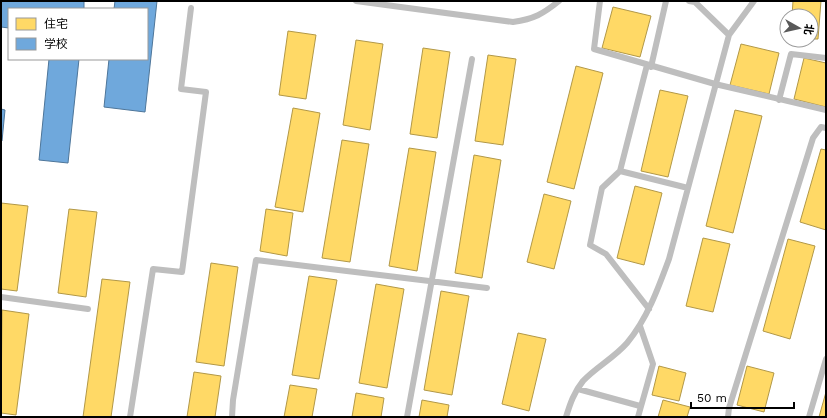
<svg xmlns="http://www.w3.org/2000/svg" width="827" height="418" viewBox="0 0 827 418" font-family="'Work Sans','Noto Sans SC',sans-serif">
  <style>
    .homes { fill: #ffd966; stroke: #b29847 }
    .schools { fill: #6fa8dc; stroke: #4e769a }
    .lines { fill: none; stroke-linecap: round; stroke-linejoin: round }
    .lane { stroke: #bebebe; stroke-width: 6 }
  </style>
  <rect width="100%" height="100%" fill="#fff"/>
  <path class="homes" d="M793,1H821L818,39H811V16H792Z
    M613,7L651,16L640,57L602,48Z
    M288,31L316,35L306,99L279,95Z
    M356,40L383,44L370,130L343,125Z
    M741,44L779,53L769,94L730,85Z
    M423,48L450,52L437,138L410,134Z
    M488,55L516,59L503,145L475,141Z
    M804,58L826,63V107L794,99Z
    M576,66L603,73L574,189L547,182Z
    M660,90L688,96L668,177L641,171Z
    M293,108L320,113L303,212L275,207Z
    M735,110L762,116L733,233L706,226Z
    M342,140L369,144L350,262L322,258Z
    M409,148L436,152L417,271L389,266Z
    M821,149L826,150V230L800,222Z
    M474,155L501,160L482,278L455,273Z
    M635,186L662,193L644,265L617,258Z
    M544,194L571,201L554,269L527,262Z
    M1,203L28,206L17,291L1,289Z
    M69,209L97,212L86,297L58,293Z
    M266,209L293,213L287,256L260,251Z
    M703,238L730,244L713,312L686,306Z
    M788,239L815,246L790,339L763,331Z
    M211,263L238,267L224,366L196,362Z
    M309,276L337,280L319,379L292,375Z
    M102,279L130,282L111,417H83Z
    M376,284L404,289L387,388L359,383Z
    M441,291L469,296L452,395L424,390Z
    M2,310L29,314L16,415L1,413Z
    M518,333L546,339L529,411L502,404Z
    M659,366L686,373L679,401L652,395Z
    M747,366L774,373L764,412L737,405Z
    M194,372L221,376L215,417H187Z
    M290,385L317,389L312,417H284Z
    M826,392V417H819Z
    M356,393L384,398L381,417H352Z
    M422,400L449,405L447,417H419Z
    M663,400L690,407L687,417H658Z"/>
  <path class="schools" d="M1,1H84V9H9V28L1,27Z
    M115,1H157L145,112L104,107L109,59H147V9H114Z
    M49,59H79L68,163L39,160Z
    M1,109L5,110L2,141L1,140Z"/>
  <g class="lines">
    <path class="lane" d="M356,1L513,22C534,19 543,14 559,1
      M600,1L594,49L715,84L826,110
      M689,1L695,2L729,35
      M647,65L620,171L602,188L590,245L606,254L649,309
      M651,67L666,1
      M779,100L791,54L826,58
      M620,171L688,188
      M1,297L88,309
      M578,389L640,406
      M130,417L153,269L182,272L206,92L181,89L191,8
      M232,417L233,400L256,260L487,288
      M407,417L472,59
      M566,417C570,404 574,392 583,381C596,367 614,358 627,343C647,319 658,289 669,259L729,35L754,1
      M638,417L653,364L640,326
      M728,417L729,408L813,138L821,127L826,128
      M809,417L826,359"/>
  </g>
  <rect width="827" height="418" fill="none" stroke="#000000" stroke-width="4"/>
  <rect x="8" y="8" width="140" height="52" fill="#ffffff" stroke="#999999"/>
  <rect x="16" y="18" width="20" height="12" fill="#ffd966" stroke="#999999"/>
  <text x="44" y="28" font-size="12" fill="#000000">住宅</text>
  <rect x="16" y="38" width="20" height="12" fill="#6fa8dc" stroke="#999999"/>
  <text x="44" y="48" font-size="12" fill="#000000">学校</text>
  <g transform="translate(799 28) rotate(98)"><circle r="19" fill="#ffffff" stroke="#999999"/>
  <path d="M0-3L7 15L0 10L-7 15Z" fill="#595959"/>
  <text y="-6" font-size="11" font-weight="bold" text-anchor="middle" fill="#000000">北</text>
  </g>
  <path d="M691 402v6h103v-6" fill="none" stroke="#000000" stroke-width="2"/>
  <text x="697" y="402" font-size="12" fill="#000000" stroke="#ffffff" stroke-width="3" paint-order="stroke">50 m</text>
</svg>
